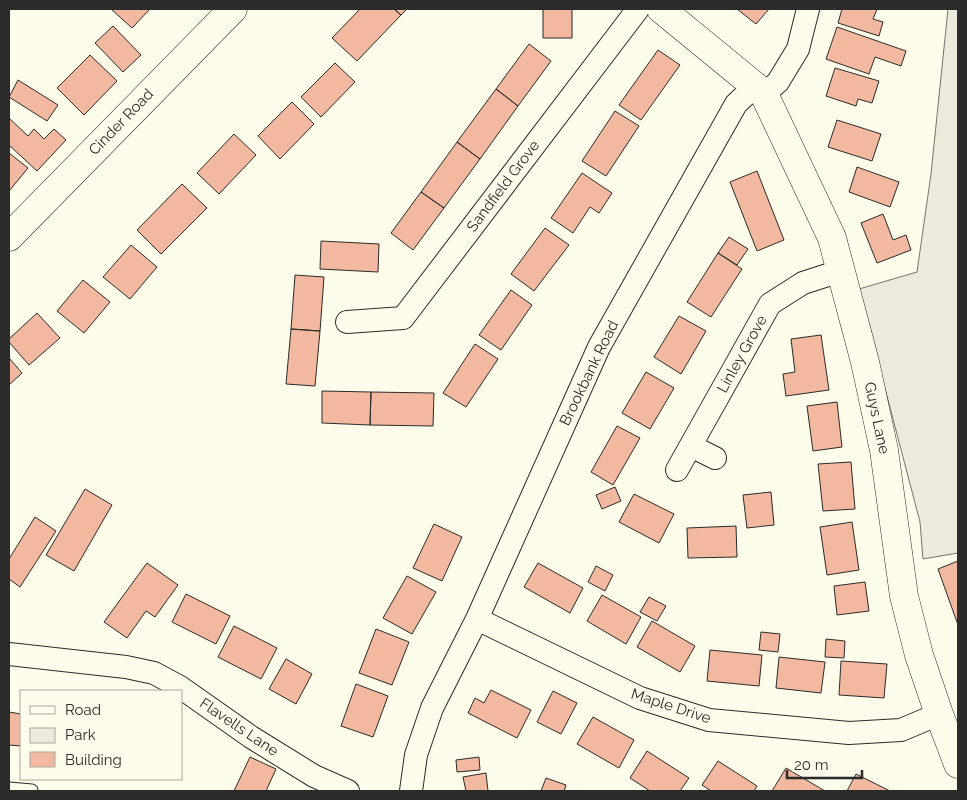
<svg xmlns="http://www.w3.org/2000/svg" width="967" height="800" viewBox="0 0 967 800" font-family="Raleway,sans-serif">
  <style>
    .green { fill: #ecebdb; stroke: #74746e }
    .building { fill: #f2b8a0; stroke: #2b2b2b }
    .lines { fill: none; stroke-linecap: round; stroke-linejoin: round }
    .service-casing { stroke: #2b2b2b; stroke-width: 13 }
    .minor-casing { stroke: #2b2b2b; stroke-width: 24 }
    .tertiary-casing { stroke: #2b2b2b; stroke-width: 29 }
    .secondary-casing { stroke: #2b2b2b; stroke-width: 29 }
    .service { stroke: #fdfbea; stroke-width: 11 }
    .minor { stroke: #fdfbea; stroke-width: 22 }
    .tertiary { stroke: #fdfbea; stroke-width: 28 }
    .secondary { stroke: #fdfbea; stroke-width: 28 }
    .labels { text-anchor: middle; stroke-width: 4; stroke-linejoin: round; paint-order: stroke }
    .street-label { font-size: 15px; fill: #2b2b2b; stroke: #fdfbea }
  </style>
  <rect width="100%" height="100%" fill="#fdfbea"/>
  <path class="green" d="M948,9H958V553L923,559L920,522L859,289L917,272L931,174Z"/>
  <path class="building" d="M111,9H150L132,28Z
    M360,9H394L401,15L357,61L332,38Z
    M394,9H407L401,15Z
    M543,9H572V38H543Z
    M737,9H769L756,24Z
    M842,9H877L873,19L883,22L879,36L838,23Z
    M113,26L141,55L123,72L95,43Z
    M837,27L906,51L901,66L875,57L869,74L826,59Z
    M529,44L551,61L518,106L496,89Z
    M658,50L680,65L641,120L619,105Z
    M90,55L117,81L84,115L57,88Z
    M335,63L355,82L321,117L301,97Z
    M835,68L879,81L872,103L858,99L856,106L826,96Z
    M18,80L58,105L47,121L9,97Z
    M496,89L518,106L480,159L457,142Z
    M292,102L314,124L280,159L258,136Z
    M615,111L639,126L606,176L582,161Z
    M9,118L28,136L34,129L44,139L54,129L66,140L37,171L9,145Z
    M837,120L881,134L872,161L828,147Z
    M234,134L256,155L219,194L197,173Z
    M457,142L480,159L444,208L421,192Z
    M9,153L28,168L9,191Z
    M857,167L899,182L890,207L849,192Z
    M757,171L784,240L757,251L730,182Z
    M582,173L612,193L599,213L590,207L573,233L551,218Z
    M182,184L207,208L161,254L137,230Z
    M421,192L444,208L413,250L391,233Z
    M883,214L893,240L906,235L911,250L877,263L861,223Z
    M545,228L569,245L534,291L511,274Z
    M729,237L748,249L737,265L718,253Z
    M321,241L379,244L378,272L320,269Z
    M131,245L157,267L130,299L103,277Z
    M718,253L742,269L711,317L687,302Z
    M295,275L324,277L320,331L291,329Z
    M83,280L110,302L84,333L57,311Z
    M511,290L532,305L501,350L479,335Z
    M37,313L60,338L29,365L9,342V339Z
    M679,316L706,331L681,374L654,357Z
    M291,329L320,331L315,386L286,384Z
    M821,335L829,390L786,396L783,374L795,372L791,339Z
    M475,344L498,359L466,407L443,393Z
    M9,358L22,373L9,385Z
    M646,372L674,388L650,429L622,413Z
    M322,391L371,392L370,425L322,423Z
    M371,392L434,393L433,426L370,425Z
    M837,402L842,447L813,451L807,406Z
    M617,426L640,438L613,485L591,472Z
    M851,462L855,509L823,511L818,464Z
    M615,487L621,501L602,509L596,495Z
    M85,489L112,505L74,571L46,555Z
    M771,492L774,525L747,528L743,495Z
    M634,494L674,514L659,543L619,522Z
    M35,517L56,531L20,587L9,579V559Z
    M852,522L859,570L827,575L820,527Z
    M434,524L462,537L442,581L413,568Z
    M736,526L737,557L688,558L687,528Z
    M958,561V625L938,569Z
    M147,563L178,585L155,617L146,611L127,638L104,622Z
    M538,563L583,588L570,613L524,587Z
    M596,566L613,575L605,591L588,582Z
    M407,576L436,592L412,634L383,618Z
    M865,582L869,611L837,615L834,586Z
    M186,594L230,616L216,644L172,622Z
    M602,595L641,617L626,644L587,621Z
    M649,597L666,606L657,621L640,612Z
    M652,621L695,646L680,672L637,647Z
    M234,626L277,648L261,679L218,657Z
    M376,629L409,642L392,685L359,673Z
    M761,632L780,634L778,652L759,650Z
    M826,639L845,641L844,658L825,657Z
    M710,650L762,655L759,686L707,681Z
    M779,657L825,662L821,693L776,688Z
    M286,659L312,674L296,704L269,689Z
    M841,661L887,664L884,698L839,695Z
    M356,684L388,696L373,737L341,726Z
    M491,690L531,710L517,738L468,713L475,698L484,703Z
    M553,691L577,703L561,734L537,722Z
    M9,712L21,714V746L9,745Z
    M593,717L634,740L619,768L577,744Z
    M647,751L689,778L680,791H650L630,778Z
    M250,757L276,769L266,791H234Z
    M479,757L480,770L457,772L456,760Z
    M718,761L757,786L754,791H711L702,785Z
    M786,768L825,791H772Z
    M486,773L488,791H466L463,777Z
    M856,774L890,791H847Z
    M546,778L566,785L564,791H541Z"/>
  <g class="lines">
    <g class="service-casing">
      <path id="service" d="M9,788L32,790"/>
    </g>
    <g class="minor-casing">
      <path id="minor" d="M764,94L778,82L798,49L808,9
        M347,322L403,318L638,9
        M691,446L715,458
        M677,470L770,304L803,283L840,271
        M477,619L640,698L709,720L849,733L901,730L939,714
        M9,654L126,667L154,673L180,687L251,737L314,776L348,791
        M411,791L416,755L432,708L477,619L599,347L736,104L755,86"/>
    </g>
    <g class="tertiary-casing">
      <path id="tertiary" d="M661,9L755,86L764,94L832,238L865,362L884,450L904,596L919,655L939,714L958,764"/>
    </g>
    <g class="secondary-casing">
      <path id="secondary" d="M9,237L233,9"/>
    </g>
    <use href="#service" class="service"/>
    <use href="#minor" class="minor"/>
    <use href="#tertiary" class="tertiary"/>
    <use href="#secondary" class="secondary"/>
  </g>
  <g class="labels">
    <g class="street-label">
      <text transform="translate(121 122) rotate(-46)" y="5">Cinder Road</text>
      <text transform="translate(503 186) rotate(-53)" y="5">Sandfield Grove</text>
      <text transform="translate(742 354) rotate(-61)" y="5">Linley Grove</text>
      <text transform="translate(589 373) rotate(-64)" y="5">Brookbank Road</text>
      <text transform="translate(877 418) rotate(78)" y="5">Guys Lane</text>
      <text transform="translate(671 706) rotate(18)" y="5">Maple Drive</text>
      <text transform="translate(239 727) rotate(34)" y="5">Flavells Lane</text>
    </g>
  </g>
  <rect width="967" height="800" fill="none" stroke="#2b2b2b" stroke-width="20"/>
  <rect x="20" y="690" width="162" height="90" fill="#fdfbea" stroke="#a9a89e"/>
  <rect x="30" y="706" width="25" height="8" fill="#fdfbea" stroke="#a9a89e"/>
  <text x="65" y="715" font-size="15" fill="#2b2b2b">Road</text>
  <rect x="30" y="728" width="25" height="15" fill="#ecebdb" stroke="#a9a89e"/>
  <text x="65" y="740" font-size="15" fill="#2b2b2b">Park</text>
  <rect x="30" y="752" width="25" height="15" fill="#f2b8a0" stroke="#a9a89e"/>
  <text x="65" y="765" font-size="15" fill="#2b2b2b">Building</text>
  <path d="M787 770v8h75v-8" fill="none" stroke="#2b2b2b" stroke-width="2.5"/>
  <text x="794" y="770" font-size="15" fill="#2b2b2b" stroke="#fdfbea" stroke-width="4" paint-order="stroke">20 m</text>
</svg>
